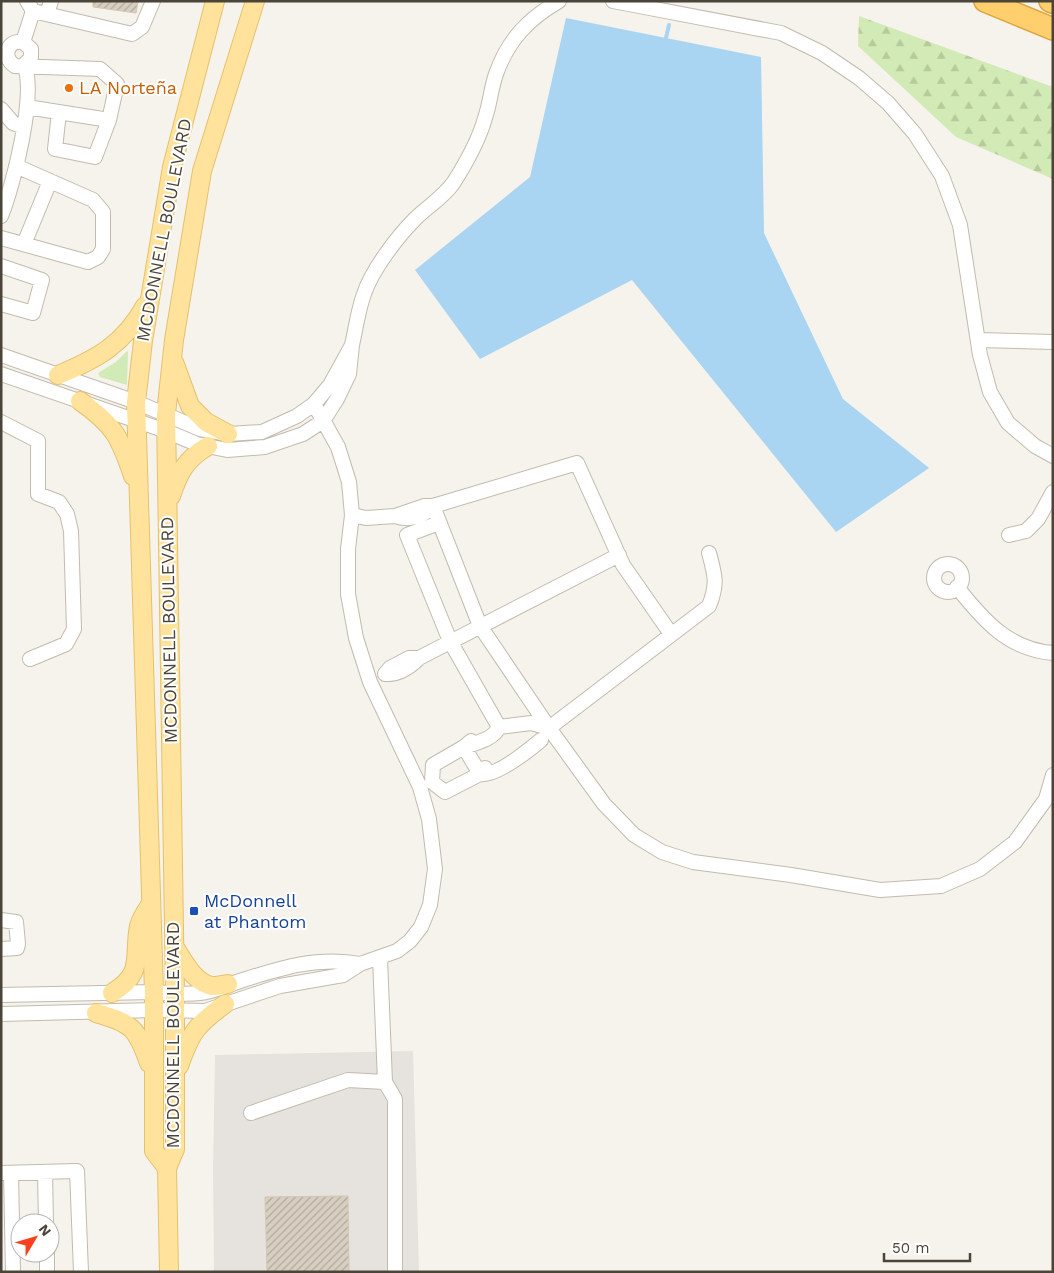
<svg xmlns="http://www.w3.org/2000/svg" width="1054" height="1273" viewBox="0 0 1054 1273" font-family="'Work Sans',sans-serif">
  <style>
    .industrial { fill: #e6e2dd }
    .grass { fill: #d2eab5 }
    .forest { fill: url(#forest-firs) }
    .water { fill: #a9d4f2 }
    .lines { fill: none; stroke-linecap: round; stroke-linejoin: round }
    .stream { stroke: #a9d4f2; stroke-width: 4 }
    .building { fill: url(#building-hatch); stroke: #d3c7b4 }
    .minor-casing { stroke: #c2bbae; stroke-width: 16 }
    .major-casing { stroke: #e6c16a; stroke-width: 20 }
    .highway-casing { stroke: #e0a43c; stroke-width: 24 }
    .minor { stroke: #fff; stroke-width: 14 }
    .major { stroke: #ffe39c; stroke-width: 18 }
    .highway { stroke: #ffcf6e; stroke-width: 21 }
    .food-dot { fill: #e8710a; stroke: #fff; stroke-width: 2 }
    .transit-dot { fill: #1a4fb4; stroke: #fff; stroke-width: 2 }
    .labels { text-anchor: middle; stroke-width: 4; stroke-linejoin: round; paint-order: stroke }
    .food-label { font-size: 18px; fill: #c56008; stroke: #fff; text-anchor: start }
    .street-label { font-size: 18px; fill: #4b4439; stroke: #fff }
    .transit-label { font-size: 18px; fill: #164399; stroke: #fff; text-anchor: start }
  </style>
  <defs>
    <pattern id="forest-firs" width="22" height="20" patternUnits="userSpaceOnUse" patternTransform="scale(1.25)"><rect width="22" height="20" fill="#d2eab5"/><path d="M5 1l3.5 6h-7zM16 11l3.5 6h-7z" fill="#b6ca9c"/></pattern>
    <pattern id="building-hatch" width="6" height="6" patternUnits="userSpaceOnUse" patternTransform="scale(1.25)"><rect width="6" height="6" fill="#d8cfc1"/><path d="M-1 1l2-2M0 6l6-6M5 7l2-2" fill="none" stroke="#b1aa9e"/></pattern>
  </defs>
  <rect width="100%" height="100%" fill="#f6f3ec"/>
  <path class="industrial" d="M413,1051L419,1272H214L213,1169L215,1055Z"/>
  <path class="grass" d="M127,351L128,352L127,385L100,377L98,373L116,362Z"/>
  <path class="forest" d="M859,16L1053,87V179L956,137L858,46Z"/>
  <path class="water" d="M566,18L761,57L764,233L843,399L929,468L836,532L632,280L480,359L415,270L530,177Z"/>
  <g class="lines">
    <path class="stream" d="M666,38L669,25"/>
  </g>
  <path class="building" d="M93,1H138L136,13L93,7Z
    M348,1196L349,1272H267L265,1197Z"/>
  <g class="lines">
    <g class="minor-casing">
      <path id="minor" d="M27,1L33,11L132,34L142,27L153,1
        M613,1L781,33L822,53L859,78L888,103L915,134L942,176L960,225L980,355L990,392L1008,423L1035,446L1053,456
        M47,14L51,1
        M23,42L33,11
        M24,65L31,58V49L23,42C8,39 1,57 15,66L100,69L117,84L109,120L27,107
        M1,109L13,123L24,127
        M59,112L55,149L95,157L109,120
        M1,216C13,187 37,93 24,65
        M1,238L88,262L98,257L103,249V212L93,200L16,166
        M24,244L50,181
        M1,266L42,280L33,313L1,304
        M978,340L1053,342
        M352,345C356,328 358,310 364,294C372,270 397,237 415,219C427,207 444,197 454,182C466,163 479,140 485,118C490,104 491,88 496,74C508,40 528,19 559,1
        M1,355L136,402L200,429L228,434L262,432L297,416L314,404L330,385L352,345L349,374L337,399L323,421L303,434L265,447L227,450L197,444L166,431L1,374
        M1,422L38,441V494L59,502L67,514L71,531L74,629L66,644L30,659
        M424,506H433C423,517 409,521 395,516Z
        M352,515L366,518L395,516
        M439,523L407,535L450,641L499,727L531,723L549,728L709,606C718,584 715,575 709,553
        M1009,535L1026,531L1038,519L1053,492
        M934 578a14 14 0 1 1 28 0a14 14 0 1 1-28 0Z
        M957,587C983,620 1009,650 1053,653
        M671,634L623,565L577,463L433,506L480,626L549,728L604,804L634,835L662,852L693,862L791,875L880,890L941,886L980,869L1015,842L1046,799L1053,775
        M409,658H419C410,667 398,675 385,674L390,668Z
        M419,658L619,555
        M499,727C494,739 476,743 464,747L480,774C496,777 529,750 541,740
        M432,782L445,792L480,774L485,768
        M432,782L433,765L464,747L471,741
        M1,920L16,922L18,944L17,948L1,949
        M1,995L154,992C169,993 184,995 200,993C213,992 227,985 240,981C280,968 318,956 360,964
        M1,1014L154,1010L205,1011L280,986L343,975L360,964L397,951L410,941L421,927L430,905L435,869L429,819L420,787L370,682L356,638L348,594V549L352,515L349,482L338,447L314,404
        M385,1082L395,1099V1272
        M251,1113L348,1080L385,1082L380,958
        M45,1172L46,1223
        M1,1173L77,1171L81,1272
        M11,1173L13,1272
        M47,1253V1272"/>
    </g>
    <g class="major-casing">
      <path id="major" d="M174,362L190,406L206,422L228,434
        M58,375C97,359 124,344 145,306
        M80,401C114,425 120,437 133,476
        M171,496C179,472 186,459 208,446
        M174,946C183,960 194,983 212,986C217,986 223,985 228,984
        M112,993C145,973 133,957 139,926C141,919 146,911 150,905
        M96,1013C132,1023 137,1028 149,1063
        M179,1066C191,1032 196,1025 225,1004
        M167,1168L154,1151V992L136,402L143,341L172,167L215,1
        M169,1272L167,1168L175,1149V994L166,414L174,340L202,171L255,1"/>
    </g>
    <g class="highway-casing">
      <path id="highway" d="M985,1L1053,29
        M1050,1L1053,2"/>
    </g>
    <use href="#minor" class="minor"/>
    <use href="#major" class="major"/>
    <use href="#highway" class="highway"/>
  </g>
  <circle class="food-dot" cx="69" cy="88" r="5"/>
  <rect class="transit-dot" x="189" y="906" width="10" height="10" rx="2.5"/>
  <g class="labels">
    <g class="food-label">
      <text x="79" y="94">LA Norteña</text>
    </g>
    <g class="street-label">
      <text transform="translate(164 230) rotate(-79)" y="6">MCDONNELL BOULEVARD</text>
      <text transform="translate(169 630) rotate(-91)" y="6">MCDONNELL BOULEVARD</text>
      <text transform="translate(173 1035) rotate(-90)" y="6">MCDONNELL BOULEVARD</text>
    </g>
    <g class="transit-label">
      <text x="204" y="907">McDonnell<tspan x="204" dy="21">at Phantom</tspan></text>
    </g>
  </g>
  <rect width="1054" height="1273" fill="none" stroke="#4b4439" stroke-width="5"/>
  <g transform="translate(35 1238) rotate(52)"><circle r="24" fill="#ffffff" stroke="#b7b4b0"/>
  <path d="M0-4L9 19L0 12L-9 19Z" fill="#fc3f1d"/>
  <text y="-8" font-size="14" font-weight="bold" text-anchor="middle" fill="#4b4439">N</text>
  </g>
  <path d="M884 1253v8h86v-8" fill="none" stroke="#4b4439" stroke-width="2.5"/>
  <text x="892" y="1253" font-size="15" fill="#4b4439" stroke="#ffffff" stroke-width="4" paint-order="stroke">50 m</text>
</svg>
